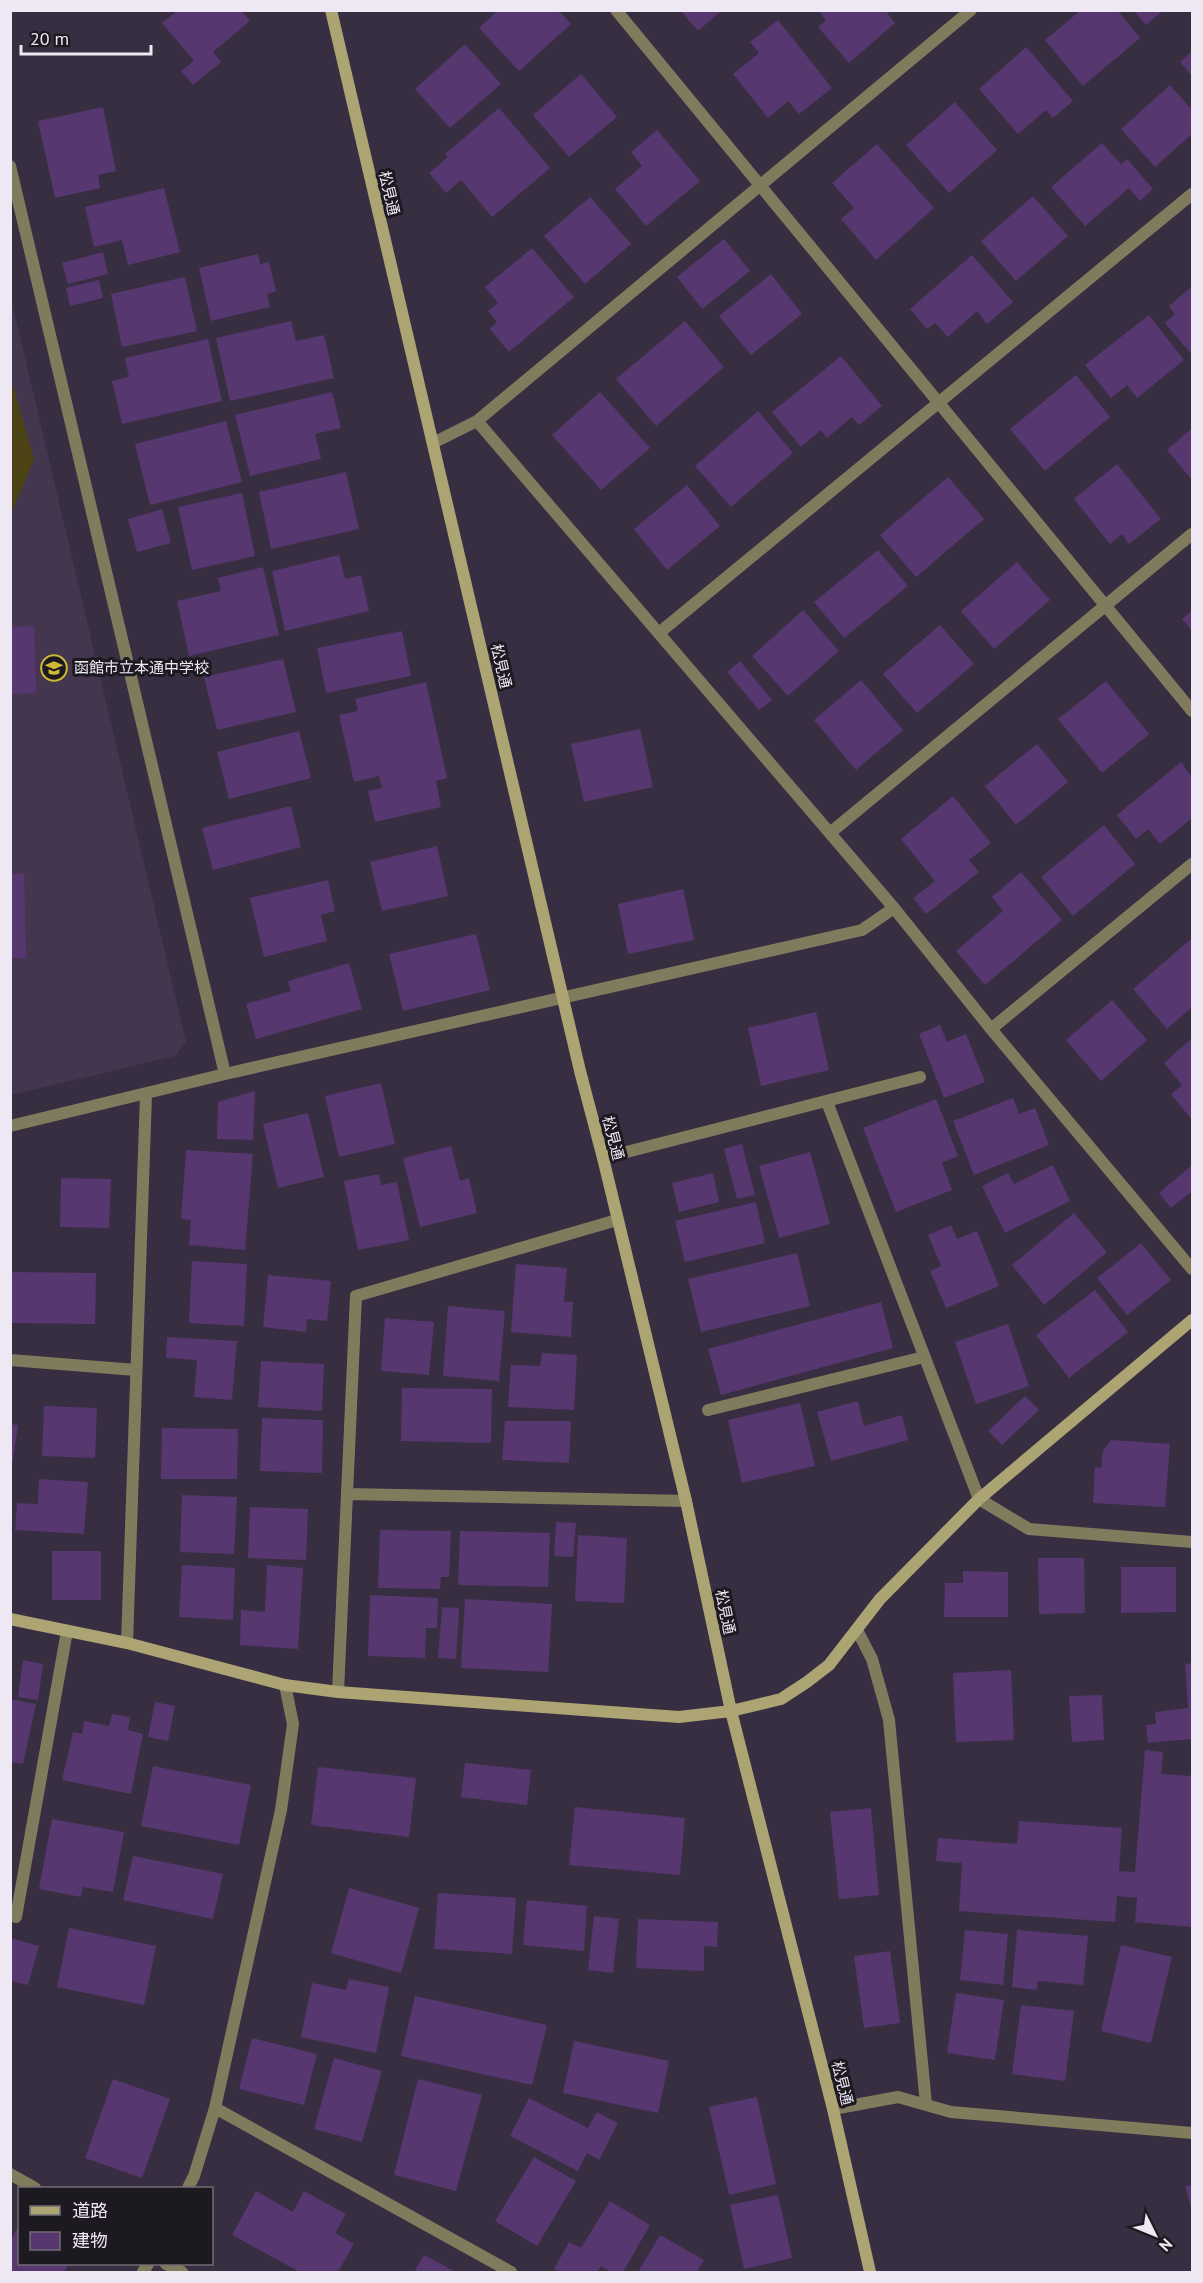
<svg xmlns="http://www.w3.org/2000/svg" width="1203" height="2283" viewBox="0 0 1203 2283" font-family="'PT Sans','Noto Sans JP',sans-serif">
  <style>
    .built { fill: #44364f }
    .pitch { fill: #4b4313 }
    .building { fill: #57376f }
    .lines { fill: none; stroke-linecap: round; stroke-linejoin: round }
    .lane { stroke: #817b5d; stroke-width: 12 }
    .street { stroke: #817b5d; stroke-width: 12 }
    .secondary { stroke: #aca473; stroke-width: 12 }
    .labels { text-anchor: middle; stroke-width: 6; stroke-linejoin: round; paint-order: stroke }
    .street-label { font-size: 15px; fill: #eee8f4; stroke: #1d1921 }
    .poi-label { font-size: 15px; fill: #eee8f4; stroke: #1d1921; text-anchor: start }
  </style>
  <rect width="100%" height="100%" fill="#382e41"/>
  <path class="built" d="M10,294L186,1042L175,1056L11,1095Z"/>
  <path class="pitch" d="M10,375L34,459L11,514H10Z"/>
  <path class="building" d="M178,10H241L250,21L213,52L221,62L193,85L181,71L194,61L162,23Z
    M498,10H558L571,24L519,71L479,28Z
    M680,10H722L698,31Z
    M818,10H885L895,23L849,63L818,27L826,21Z
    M1081,10H1117L1140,38L1083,86L1045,40Z
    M1133,10H1164L1146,25Z
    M778,20L832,88L799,114L788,101L768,118L733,74L759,53L750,42Z
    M465,44L501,84L450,128L415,89Z
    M1026,47L1073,101L1053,118L1046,110L1018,134L979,89Z
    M1192,51V76L1180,62Z
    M581,74L617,117L569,157L533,115Z
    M1170,85L1192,110V134L1155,167L1121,129Z
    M955,102L997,150L949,193L906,145Z
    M103,107L116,171L98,175L100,188L55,198L38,121Z
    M499,108L550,168L492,217L461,180L446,193L429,173L448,157L445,154Z
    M657,130L700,181L646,226L615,189L642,166L631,152Z
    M1102,143L1121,164L1127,159L1153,189L1140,201L1129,188L1085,226L1051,187Z
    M877,144L934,208L876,260L841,219L854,208L832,183Z
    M164,188L180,252L128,265L122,240L94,247L85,207Z
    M1033,196L1068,236L1016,281L981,241Z
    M590,197L631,244L585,284L544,236Z
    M724,239L750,271L702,309L677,277Z
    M532,248L574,297L509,352L490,329L497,322L488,311L498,303L485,287Z
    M103,252L108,274L68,284L62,263Z
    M258,254L260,264L269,262L276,291L267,294L270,307L211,321L199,268Z
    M972,255L1013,302L987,324L977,311L948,337L935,323L927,329L910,309Z
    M771,274L802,314L751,355L719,316Z
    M185,277L197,331L122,347L111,294Z
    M99,280L103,298L70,306L66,288Z
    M1192,286V355L1165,323L1175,314L1169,306Z
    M1149,315L1184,360L1137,398L1127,385L1111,398L1085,365Z
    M291,321L296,341L324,335L334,378L230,401L216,338Z
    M685,321L724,367L656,426L616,379Z
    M208,339L222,401L122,424L112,381L129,377L125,358Z
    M841,356L882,406L859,425L852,417L827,438L821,430L801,447L772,412Z
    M1076,375L1110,417L1045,471L1010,429Z
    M332,392L341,428L315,434L321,459L250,476L235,415Z
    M600,392L650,448L601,490L552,435Z
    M758,411L793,453L731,507L695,466Z
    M226,421L242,482L150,505L135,444Z
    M1192,428V480L1167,450Z
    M1117,464L1161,519L1129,544L1122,534L1110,544L1074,499Z
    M346,472L359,529L271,549L259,492Z
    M948,477L984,519L916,577L880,535Z
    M687,485L720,526L667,570L634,529Z
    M242,493L255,556L192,570L178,507Z
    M162,509L171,543L137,552L128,519Z
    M878,550L908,586L844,638L814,602Z
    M339,555L345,579L361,575L369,611L285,631L272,571Z
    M1017,562L1050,600L994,649L961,611Z
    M263,567L279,635L189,656L177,601L221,591L218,578Z
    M803,610L839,651L788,696L752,656Z
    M1192,610V631L1182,619Z
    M940,625L974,664L917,713L883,674Z
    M34,626L36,693L10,694V627Z
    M402,631L411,676L326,693L317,648Z
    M283,659L296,712L217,730L204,677Z
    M740,661L772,700L759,710L727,672Z
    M861,680L903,730L856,770L814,720Z
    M1106,681L1149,734L1102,773L1058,719Z
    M426,682L447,778L436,781L441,807L375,822L368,791L382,788L379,776L354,782L339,715L358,711L355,699Z
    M640,729L653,787L584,802L571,744Z
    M299,731L311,778L229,799L217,752Z
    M1037,744L1068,782L1016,825L985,786Z
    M1181,762L1192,777V818L1160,844L1148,829L1136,839L1117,815Z
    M953,796L991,843L969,860L979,872L926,914L913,898L935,881L901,839Z
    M291,806L301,847L213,870L202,828Z
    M1104,825L1135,864L1073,916L1041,877Z
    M437,846L448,896L382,911L370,862Z
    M1021,872L1062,920L985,985L956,951L1003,911L992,897Z
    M24,873L26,958H10V874Z
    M328,880L335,911L321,915L327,941L264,957L250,898Z
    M683,889L694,940L628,954L618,904Z
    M476,934L490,990L403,1011L389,954Z
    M1192,938V1007L1167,1029L1133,989Z
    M349,963L362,1009L256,1039L246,1004L291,991L288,981Z
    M1112,1000L1147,1040L1101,1081L1066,1040Z
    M816,1012L829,1070L761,1086L748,1028Z
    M940,1025L947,1042L966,1034L985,1082L944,1098L919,1034Z
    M1192,1038V1120L1171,1094L1182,1085L1164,1063Z
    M381,1083L395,1144L339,1157L325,1096Z
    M255,1091L253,1140L217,1139L218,1102Z
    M1013,1098L1019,1114L1035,1108L1049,1145L974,1175L953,1121Z
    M936,1099L958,1156L942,1163L952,1190L896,1212L863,1128Z
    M308,1113L324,1177L278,1188L263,1124Z
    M742,1144L755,1195L737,1199L724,1149Z
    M451,1146L460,1181L469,1178L477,1213L420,1227L403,1158Z
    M186,1150L253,1154L245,1250L189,1245L191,1220L181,1219Z
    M810,1152L830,1224L779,1238L759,1166Z
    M1053,1165L1070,1201L1005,1233L982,1186L1008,1173L1014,1184Z
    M1192,1165V1191L1171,1208L1159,1193Z
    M713,1173L719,1202L679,1212L672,1183Z
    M379,1174L381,1185L397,1182L409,1240L358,1250L344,1181Z
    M61,1178L111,1179L109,1228L60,1227Z
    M756,1202L765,1243L685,1262L675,1221Z
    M1074,1213L1107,1252L1044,1305L1012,1265Z
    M951,1225L957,1239L977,1231L999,1286L946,1308L930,1271L941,1266L928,1235Z
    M1141,1243L1171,1280L1127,1315L1097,1278Z
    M797,1253L810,1306L701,1332L688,1279Z
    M192,1261L247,1264L244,1326L189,1323Z
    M516,1264L567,1268L564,1302H573L571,1337L511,1332Z
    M10,1272L96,1273L95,1324L10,1323Z
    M268,1275L331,1281L327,1321L307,1319L306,1332L263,1327Z
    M1095,1290L1128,1332L1069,1378L1036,1335Z
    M881,1302L893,1348L721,1395L708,1349Z
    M448,1306L505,1311L499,1381L443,1376Z
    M385,1318L434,1322L429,1375L381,1371Z
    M1008,1324L1029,1386L976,1404L955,1342Z
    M167,1337L237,1341L232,1400L194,1397L197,1360L166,1358Z
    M542,1353L577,1355L574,1410L508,1407L511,1365L540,1366Z
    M261,1361L324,1364L322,1411L258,1407Z
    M402,1388L492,1389L491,1443L401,1441Z
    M1025,1396L1039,1410L1002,1445L988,1431Z
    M858,1401L864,1426L902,1415L908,1440L831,1461L817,1412Z
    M800,1403L815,1466L742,1483L728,1420Z
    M44,1406L97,1408L95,1458L42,1456Z
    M262,1418L323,1420L322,1473L260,1471Z
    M505,1421H571L569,1463L502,1460Z
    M10,1424L18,1425L12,1466H10Z
    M162,1428L238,1429L237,1479H161Z
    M1111,1440L1170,1444L1165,1507L1093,1503L1095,1467L1101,1468L1103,1451Z
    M39,1479L88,1482L84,1534L15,1530L17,1503L38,1504Z
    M182,1495L237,1497L234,1554L180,1552Z
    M250,1507L308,1509L306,1560L248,1558Z
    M556,1522L576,1523L573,1557L554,1556Z
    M380,1530L451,1531L449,1577H441L440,1589L378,1588Z
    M460,1531L550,1533L548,1587L458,1585Z
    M578,1535L627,1538L624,1603L575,1601Z
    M52,1551H101V1600H52Z
    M1038,1558H1084L1085,1613L1039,1614Z
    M182,1565L235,1568L233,1620L179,1617Z
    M267,1565L303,1568L298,1649L240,1645L241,1610L265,1612Z
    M1121,1567H1176V1612L1121,1613Z
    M963,1571L1008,1572V1617H944L945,1583H963Z
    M370,1595L438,1598L437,1628H426L425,1658L368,1656Z
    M465,1599L552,1604L548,1672L461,1668Z
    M442,1607L459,1608L456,1659L438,1658Z
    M23,1660L43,1664L38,1700L18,1697Z
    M1192,1663V1739L1148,1743L1146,1725L1156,1724L1155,1712L1188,1708L1185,1664Z
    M1011,1670L1014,1740L956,1742L953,1673Z
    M1102,1695L1104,1740L1072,1742L1069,1696Z
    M10,1699L36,1704L23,1764L10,1762Z
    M155,1702L175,1706L168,1741L148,1737Z
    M112,1714L130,1717L128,1730L143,1734L131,1794L62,1780L73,1732L82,1734L84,1721L109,1726Z
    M1145,1750L1163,1752L1161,1774L1192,1776V1927L1135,1922L1137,1898L1117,1896L1115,1922L959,1911L962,1863L936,1861L938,1838L1017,1844L1019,1821L1122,1828L1119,1871L1135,1872Z
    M465,1763L531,1770L527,1805L461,1797Z
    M153,1766L251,1785L239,1845L141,1826Z
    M318,1767L416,1778L409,1837L311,1825Z
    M575,1807L685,1818L680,1875L569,1865Z
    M871,1808L879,1895L839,1899L830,1812Z
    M52,1819L124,1832L113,1892L83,1887L81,1897L39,1889Z
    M133,1856L223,1874L213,1919L123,1900Z
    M349,1888L419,1908L401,1973L331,1953Z
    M438,1893L516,1898L512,1954L434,1949Z
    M527,1900L587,1906L584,1951L523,1945Z
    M594,1916L619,1919L613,1973L588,1970Z
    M638,1919L718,1922L717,1947L704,1946V1971L636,1968Z
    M69,1928L156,1946L144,2005L57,1987Z
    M965,1930L1008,1934L1003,1985L960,1980Z
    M1017,1930L1088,1936L1083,1985L1038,1981L1037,1990L1012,1987Z
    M10,1938L39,1946L28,1985L10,1981Z
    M1121,1945L1172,1957L1151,2043L1101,2031Z
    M890,1951L900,2023L864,2028L854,1956Z
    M349,1979L389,1987L376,2053L301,2037L312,1983L346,1990Z
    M956,1993L1004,2000L995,2060L947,2053Z
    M415,1996L547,2025L532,2085L401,2056Z
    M1021,2005L1074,2011L1065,2081L1012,2074Z
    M252,2038L317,2054L304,2105L239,2089Z
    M574,2041L669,2061L658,2113L563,2093Z
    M334,2058L382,2071L362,2142L314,2129Z
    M113,2079L170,2099L142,2178L85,2158Z
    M418,2079L482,2095L456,2191L394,2175Z
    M757,2097L776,2184L729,2195L709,2107Z
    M529,2098L588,2128L597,2112L618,2123L599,2160L587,2153L578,2171L510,2136Z
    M534,2157L576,2181L537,2246L495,2221Z
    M1192,2185V2211L1185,2186Z
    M256,2191L293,2212L304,2191L346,2214L335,2233L354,2244L338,2272H300L232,2235Z
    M778,2195L792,2258L744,2269L730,2205Z
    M610,2201L650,2225L623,2272H611L601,2266L597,2272H561L554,2269L569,2242L581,2248Z
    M17,2229L20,2231V2264H69L64,2272H10V2241Z
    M660,2235L704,2260L697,2272H638Z
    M424,2255L456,2272H414Z"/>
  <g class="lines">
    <path class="lane" d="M708,1410L924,1357"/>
    <path class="street" d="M616,10L1192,711
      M10,166L225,1074
      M477,421L894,908L991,1029L1192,1269
      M433,443L477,421L971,10
      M659,633L1192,194
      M830,833L1192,534
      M991,1029L1192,864
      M827,1102L979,1499L1029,1529L1192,1542
      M10,1126L225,1074L862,930L894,908
      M603,1158L920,1077
      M10,1360L136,1370
      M347,1494L686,1501
      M857,1630L872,1659L889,1720L926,2104
      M127,1643L146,1095
      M338,1692L356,1296L617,1220
      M16,1917L67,1631
      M215,2108L511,2272
      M833,2109L898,2097L951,2112L1192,2133
      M10,2174L35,2188
      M188,2188L194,2176L215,2108L281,1810L293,1724L285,1685
      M166,2264L182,2272
      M143,2272L148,2264"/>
    <path class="secondary" d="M331,10L580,1071L603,1158L686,1501L731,1711L833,2109L870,2272
      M10,1619L127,1643L285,1685L338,1692L679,1717L731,1711L781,1699L807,1682L829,1665L880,1599L979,1499L1192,1320"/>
  </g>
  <defs>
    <g id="school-ring" transform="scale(1.35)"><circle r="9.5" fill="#1d1921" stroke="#ceb837" stroke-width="1.5"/><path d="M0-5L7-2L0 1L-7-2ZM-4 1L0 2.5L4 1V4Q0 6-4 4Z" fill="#ceb837"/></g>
  </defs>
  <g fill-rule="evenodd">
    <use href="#school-ring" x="54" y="668"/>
  </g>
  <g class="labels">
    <g class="street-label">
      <text transform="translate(389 193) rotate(77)" y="5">松見通</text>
      <text transform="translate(501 666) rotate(77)" y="5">松見通</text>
      <text transform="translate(613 1138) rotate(75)" y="5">松見通</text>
      <text transform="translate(725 1612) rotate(78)" y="5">松見通</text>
      <text transform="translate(842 2083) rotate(76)" y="5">松見通</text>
    </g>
    <g class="poi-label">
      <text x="74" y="673">函館市立本通中学校</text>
    </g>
  </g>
  <rect width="1203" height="2283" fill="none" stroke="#eee8f4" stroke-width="24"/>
  <rect x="18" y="2187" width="195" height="78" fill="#1d1921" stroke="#716c75" stroke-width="1.5"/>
  <rect x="30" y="2206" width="30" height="9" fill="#aca473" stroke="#716c75" stroke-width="1.5"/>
  <text x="72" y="2217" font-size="18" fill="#eee8f4">道路</text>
  <rect x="30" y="2232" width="30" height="18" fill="#57376f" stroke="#716c75" stroke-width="1.5"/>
  <text x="72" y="2247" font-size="18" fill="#eee8f4">建物</text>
  <g transform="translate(1155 2235) rotate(133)" stroke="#1d1921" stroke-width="4.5" paint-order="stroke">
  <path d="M0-4.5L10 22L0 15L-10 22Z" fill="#eee8f4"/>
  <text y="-9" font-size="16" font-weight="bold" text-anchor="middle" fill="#eee8f4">N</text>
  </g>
  <path d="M21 45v9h130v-9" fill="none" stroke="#eee8f4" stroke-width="3"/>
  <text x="30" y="45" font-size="18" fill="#eee8f4" stroke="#1d1921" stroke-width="4.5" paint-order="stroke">20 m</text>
</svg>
